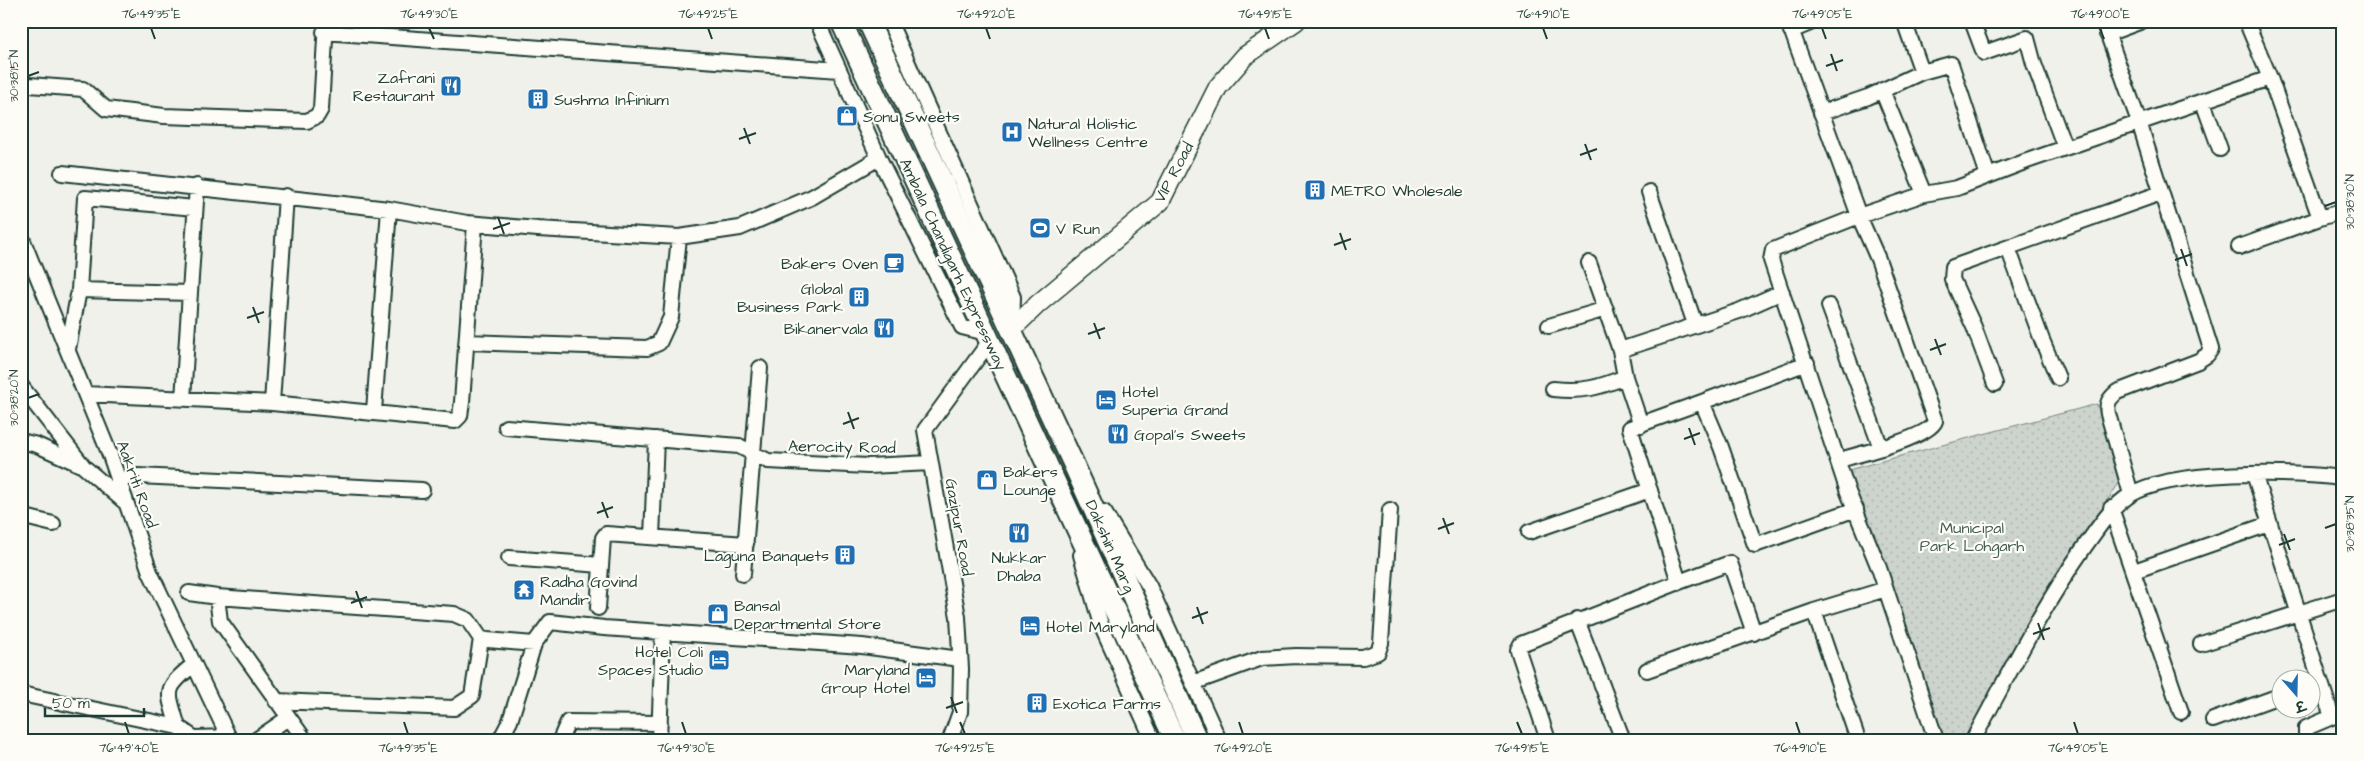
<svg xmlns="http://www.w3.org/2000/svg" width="2364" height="761" viewBox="0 0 2364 761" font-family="'Architects Daughter','Playpen Sans Deva',sans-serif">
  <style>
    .green { fill: url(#green-dots); stroke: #768880 }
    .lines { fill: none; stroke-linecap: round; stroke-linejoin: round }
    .minor-casing { stroke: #1f3d34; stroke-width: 18 }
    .major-casing { stroke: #1f3d34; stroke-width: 21 }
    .highway-casing { stroke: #1f3d34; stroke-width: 24 }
    .minor { stroke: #fdfcf7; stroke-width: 14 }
    .major { stroke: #fdfcf7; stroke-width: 18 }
    .highway { stroke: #fdfcf7; stroke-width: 20 }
    .ticks { fill: none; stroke: #1f3d34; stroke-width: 2 }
    .labels { text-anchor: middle; stroke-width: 4.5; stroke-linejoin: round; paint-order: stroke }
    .poi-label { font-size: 16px; fill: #1f3d34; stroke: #fdfcf7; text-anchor: start }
    .street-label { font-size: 16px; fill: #1f3d34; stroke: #fdfcf7 }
    .park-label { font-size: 16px; fill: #425b53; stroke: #fdfcf7 }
    .neatline { fill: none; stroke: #1f3d34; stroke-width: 2 }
    .ticks-label { font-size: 12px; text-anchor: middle; fill: #1f3d34 }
  </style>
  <defs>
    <pattern id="green-dots" width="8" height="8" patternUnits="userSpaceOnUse" patternTransform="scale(1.25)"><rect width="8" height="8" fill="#cdd3cd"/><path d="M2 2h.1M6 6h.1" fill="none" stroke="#b0b6b1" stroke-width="1.8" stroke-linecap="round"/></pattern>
  </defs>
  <rect width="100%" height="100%" fill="#f0f1eb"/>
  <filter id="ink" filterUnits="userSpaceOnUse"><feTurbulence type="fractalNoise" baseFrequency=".02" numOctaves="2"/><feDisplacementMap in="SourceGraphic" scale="10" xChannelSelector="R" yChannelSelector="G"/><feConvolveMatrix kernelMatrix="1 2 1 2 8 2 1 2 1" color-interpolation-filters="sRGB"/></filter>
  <g filter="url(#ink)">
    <path class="green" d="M2097,404L2119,483L2024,631L1964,740H1942L1848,470Z"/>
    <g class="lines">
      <g class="minor-casing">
        <path id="minor" d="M817,21L879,158L962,327L986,333
          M889,21L1013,297L1012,326
          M1788,21L1859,216L1878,259L1935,421C1930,437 1857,455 1839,460
          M1904,21L1922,72
          M1972,21L1984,53L2027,38L2034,64L2065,148
          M2103,21L2139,122L2211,349L2207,355L2198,361L2117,392C2109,399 2106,403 2108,414L2131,494
          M2246,21L2270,78L2320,218L2343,211
          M1791,31L1815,21
          M324,32L839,70
          M2107,34L2142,21
          M21,82L29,85L83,89L106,109L164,116L307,121L317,116L321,109L326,21
          M1882,90L1924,194
          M2203,102L2220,149
          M1821,113L1868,97L1922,72L1951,64L1988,176
          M62,173L389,209L467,223L538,229L679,237L740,228L812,197L879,158
          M1649,192L1695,324
          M21,236L110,455L150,572L230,740
          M2239,247L2320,218
          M2008,248L2042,340L2058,378
          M1589,263L1620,350L1739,311L1782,292
          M79,290L190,293
          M1829,306L1881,448
          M1549,326L1606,309
          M467,342L647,348L659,343L671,317L679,237
          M68,349L79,290L85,198L195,208
          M1625,377L1641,425
          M1995,384L1974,327L1952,279L1953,267L2161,193
          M21,386L84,467L126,503
          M1553,389C1583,392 1598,388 1625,377L1620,350
          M85,394L272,403L455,421L460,416L462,402L475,224
          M183,399L197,186
          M1702,402L1807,363
          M272,403L286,196
          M374,411L389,209
          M506,427L739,446L768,461L868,466L931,463
          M21,441L37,445L81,465
          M2254,474L2332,717L2306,728V740
          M118,480L138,476L422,490
          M2111,508L2181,712
          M1104,512L1149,586L1219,740
          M21,516L53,524
          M1529,532L1650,490
          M652,537L656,439
          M1081,555L1101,625L1153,740
          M509,558L601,565
          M2134,571L2269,524
          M743,574L760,368
          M1679,582L1730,563L1754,633
          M189,593L217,597L454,614L468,620L481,639L488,640L534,644L550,622L604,628L862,646L960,659
          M217,597L220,621L305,740
          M598,608L603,538L606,534L746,544
          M1814,611L1858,740
          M1577,620L1623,740
          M2201,644L2343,599
          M194,664C163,690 167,689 178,727L194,738L229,737
          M1647,670L1814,611L1886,589
          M1193,683L1262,658L1296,656L1363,657L1378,652L1381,643L1390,510
          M21,694L178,727
          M276,701L454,708L472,696L481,639
          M2213,720L2282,695
          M256,740L288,718
          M500,740L510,721L534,644
          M560,740L568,722L660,723
          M659,740L663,632
          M950,740L960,712L961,669L958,617L925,430L990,341
          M1548,740L1518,650L1521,644L1679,582L1630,428L1702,402L1721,447L1755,545L1856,509
          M1936,740L1879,568L1848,492L1771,260L1773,250L1859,216L1924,194L1957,188L2027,161L2270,78
          M1973,740C2009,674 2042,607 2085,546C2099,527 2110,508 2130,495C2172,469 2292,472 2343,478"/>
      </g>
      <g class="major-casing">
        <path id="major" d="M1011,330L1038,304L1160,202L1218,87L1245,56L1296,21"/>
      </g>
      <g class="highway-casing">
        <path id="highway" d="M841,21L1175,740
          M868,21L1073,463L1197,740"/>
      </g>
      <use href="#minor" class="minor"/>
      <use href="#major" class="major"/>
      <use href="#highway" class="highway"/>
    </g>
  </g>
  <path class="ticks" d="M151,28L155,39M429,28L434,39M708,28L712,39M986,28L990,39M1265,28L1269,39M1543,28L1547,39M1822,28L1826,39M2100,28L2104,39M1831,54L1837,71M1826,66L1843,60M28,76L39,72M744,128L750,144M739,139L756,133M1585,144L1591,160M1580,155L1597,149M2325,206L2336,202M498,217L504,234M493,229L510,223M1340,233L1346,250M1334,245L1351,239M2181,249L2187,266M2175,260L2192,254M253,307L259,323M247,318L264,312M1094,323L1100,339M1088,334L1105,328M1935,339L1941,355M1930,350L1946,344M28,398L39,394M848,412L854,429M843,424L859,418M1689,428L1695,445M1684,439L1700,433M602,502L608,518M597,513L613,507M1443,518L1449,534M2325,528L2336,524M1438,529L1454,523M2284,534L2290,550M2279,545L2295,539M356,591L362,608M351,603L367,597M1197,607L1203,624M1192,618L1208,612M2038,623L2044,640M2033,634L2050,628M951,697L957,713M946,708L963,702M125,722L129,734M404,722L408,734M682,722L686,734M960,722L965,734M1239,722L1243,734M1517,722L1522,734M1796,722L1800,734M2074,722L2078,734"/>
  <defs>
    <g id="restaurant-square" transform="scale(1.125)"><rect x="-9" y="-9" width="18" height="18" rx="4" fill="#1f6fb2" stroke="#fdfcf7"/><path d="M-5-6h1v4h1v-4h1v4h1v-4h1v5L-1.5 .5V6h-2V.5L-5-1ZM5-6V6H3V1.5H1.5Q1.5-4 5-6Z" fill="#fff"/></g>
    <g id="building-square" transform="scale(1.125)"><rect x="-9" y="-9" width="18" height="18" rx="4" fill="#1f6fb2" stroke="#fdfcf7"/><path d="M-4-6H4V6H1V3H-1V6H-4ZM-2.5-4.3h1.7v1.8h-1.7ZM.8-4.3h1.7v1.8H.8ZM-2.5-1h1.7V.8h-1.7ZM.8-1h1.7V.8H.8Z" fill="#fff"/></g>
    <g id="shop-square" transform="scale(1.125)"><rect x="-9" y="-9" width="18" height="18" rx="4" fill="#1f6fb2" stroke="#fdfcf7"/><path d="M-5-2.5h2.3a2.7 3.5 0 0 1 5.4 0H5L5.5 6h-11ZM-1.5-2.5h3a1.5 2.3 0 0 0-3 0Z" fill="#fff"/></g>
    <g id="hospital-square" transform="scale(1.125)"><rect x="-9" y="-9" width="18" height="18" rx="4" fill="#1f6fb2" stroke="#fdfcf7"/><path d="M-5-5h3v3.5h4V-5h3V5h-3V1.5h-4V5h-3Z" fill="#fff"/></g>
    <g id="stadium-square" transform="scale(1.125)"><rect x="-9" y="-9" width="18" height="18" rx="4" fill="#1f6fb2" stroke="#fdfcf7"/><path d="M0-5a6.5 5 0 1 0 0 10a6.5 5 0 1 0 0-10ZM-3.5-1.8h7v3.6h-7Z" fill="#fff"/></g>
    <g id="cafe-square" transform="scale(1.125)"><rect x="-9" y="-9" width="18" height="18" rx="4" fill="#1f6fb2" stroke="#fdfcf7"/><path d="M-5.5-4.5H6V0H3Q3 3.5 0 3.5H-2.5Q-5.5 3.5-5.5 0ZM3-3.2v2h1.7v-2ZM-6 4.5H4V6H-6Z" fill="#fff"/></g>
    <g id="hotel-square" transform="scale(1.125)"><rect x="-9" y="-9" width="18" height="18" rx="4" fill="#1f6fb2" stroke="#fdfcf7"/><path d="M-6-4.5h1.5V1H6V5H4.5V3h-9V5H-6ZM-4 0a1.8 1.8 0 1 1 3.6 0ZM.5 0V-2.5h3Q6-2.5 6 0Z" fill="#fff"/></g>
    <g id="temple-square" transform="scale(1.125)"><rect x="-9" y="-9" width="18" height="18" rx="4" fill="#1f6fb2" stroke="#fdfcf7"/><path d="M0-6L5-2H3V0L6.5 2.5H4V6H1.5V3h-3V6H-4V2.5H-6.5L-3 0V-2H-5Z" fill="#fff"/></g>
  </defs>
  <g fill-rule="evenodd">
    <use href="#restaurant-square" x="451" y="86"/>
    <use href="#building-square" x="538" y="99"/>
    <use href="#shop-square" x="847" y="116"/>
    <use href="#hospital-square" x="1012" y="132"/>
    <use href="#building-square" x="1315" y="190"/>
    <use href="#stadium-square" x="1040" y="228"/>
    <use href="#cafe-square" x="894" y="263"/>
    <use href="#building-square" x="859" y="297"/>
    <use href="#restaurant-square" x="884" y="328"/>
    <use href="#hotel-square" x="1106" y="400"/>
    <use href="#restaurant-square" x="1118" y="434"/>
    <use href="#shop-square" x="987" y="480"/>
    <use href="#restaurant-square" x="1019" y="533"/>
    <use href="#building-square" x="845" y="555"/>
    <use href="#temple-square" x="524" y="590"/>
    <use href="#shop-square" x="718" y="614"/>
    <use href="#hotel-square" x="1030" y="626"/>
    <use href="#hotel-square" x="719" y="660"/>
    <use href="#hotel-square" x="926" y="678"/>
    <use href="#building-square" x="1037" y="703"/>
  </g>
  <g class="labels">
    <g class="poi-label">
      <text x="435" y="83" text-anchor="end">Zafrani<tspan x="435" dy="18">Restaurant</tspan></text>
      <text x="554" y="105">Sushma Infinium</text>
      <text x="863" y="122">Sonu Sweets</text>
      <text x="1028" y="129">Natural Holistic<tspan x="1028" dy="18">Wellness Centre</tspan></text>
      <text x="1331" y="196">METRO Wholesale</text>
      <text x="1056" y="234">V Run</text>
      <text x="878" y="269" text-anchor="end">Bakers Oven</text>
      <text x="843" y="294" text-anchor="end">Global<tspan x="843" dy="18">Business Park</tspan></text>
      <text x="868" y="334" text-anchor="end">Bikanervala</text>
      <text x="1122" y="397">Hotel<tspan x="1122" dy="18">Superia Grand</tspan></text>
      <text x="1134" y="440">Gopal's Sweets</text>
      <text x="1003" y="477">Bakers<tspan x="1003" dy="18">Lounge</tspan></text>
      <text x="829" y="561" text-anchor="end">Laguna Banquets</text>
      <text x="1019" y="563" text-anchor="middle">Nukkar<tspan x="1019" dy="18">Dhaba</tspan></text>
      <text x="540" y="587">Radha Govind<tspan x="540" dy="18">Mandir</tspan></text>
      <text x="734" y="611">Bansal<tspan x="734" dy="18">Departmental Store</tspan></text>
      <text x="1046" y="632">Hotel Maryland</text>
      <text x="703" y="657" text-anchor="end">Hotel Coli<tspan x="703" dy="18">Spaces Studio</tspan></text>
      <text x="910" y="675" text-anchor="end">Maryland<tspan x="910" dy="18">Group Hotel</tspan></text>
      <text x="1053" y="709">Exotica Farms</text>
    </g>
    <g class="street-label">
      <text transform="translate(1173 172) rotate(-62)" y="6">VIP Road</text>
      <text transform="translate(954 264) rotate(65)" y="6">Ambala Chandigarh Expressway</text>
      <text transform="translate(842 446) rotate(1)" y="6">Aerocity Road</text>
      <text transform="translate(138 484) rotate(70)" y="6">Aakriti Road</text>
      <text transform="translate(960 527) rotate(80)" y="6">Gazipur Road</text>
      <text transform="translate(1111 546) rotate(66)" y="6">Dakshin Marg</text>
    </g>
    <g class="park-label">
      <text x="1972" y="533">Municipal<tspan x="1972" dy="18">Park Lohgarh</tspan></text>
    </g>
  </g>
  <rect width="2364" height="761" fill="none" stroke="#fdfcf7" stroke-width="55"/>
  <g transform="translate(2296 694) rotate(160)"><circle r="24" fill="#fdfcf7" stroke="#a4b0a9"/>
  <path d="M0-4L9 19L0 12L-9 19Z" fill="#1f6fb2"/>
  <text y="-8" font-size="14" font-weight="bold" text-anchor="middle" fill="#1f3d34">उ</text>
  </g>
  <path d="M45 708v8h99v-8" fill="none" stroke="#1f3d34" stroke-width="2.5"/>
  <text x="52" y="708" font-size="15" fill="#1f3d34" stroke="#fdfcf7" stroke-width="4" paint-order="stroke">50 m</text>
  <rect x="28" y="28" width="2308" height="706" class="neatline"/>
  <g class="ticks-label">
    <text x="151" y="18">76°49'35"E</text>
    <text x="429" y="18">76°49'30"E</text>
    <text x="708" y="18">76°49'25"E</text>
    <text x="986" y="18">76°49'20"E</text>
    <text x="1265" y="18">76°49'15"E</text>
    <text x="1543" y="18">76°49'10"E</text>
    <text x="1822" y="18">76°49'05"E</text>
    <text x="2100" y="18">76°49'00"E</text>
    <text transform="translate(14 76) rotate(-90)" y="4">30°38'15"N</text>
    <text transform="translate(2350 202) rotate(-90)" y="4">30°38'30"N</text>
    <text transform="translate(14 398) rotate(-90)" y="4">30°38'20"N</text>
    <text transform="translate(2350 524) rotate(-90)" y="4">30°38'35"N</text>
    <text x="129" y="752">76°49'40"E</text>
    <text x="408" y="752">76°49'35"E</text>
    <text x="686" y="752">76°49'30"E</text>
    <text x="965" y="752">76°49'25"E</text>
    <text x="1243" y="752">76°49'20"E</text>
    <text x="1522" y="752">76°49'15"E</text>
    <text x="1800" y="752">76°49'10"E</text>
    <text x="2078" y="752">76°49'05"E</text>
  </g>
</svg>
